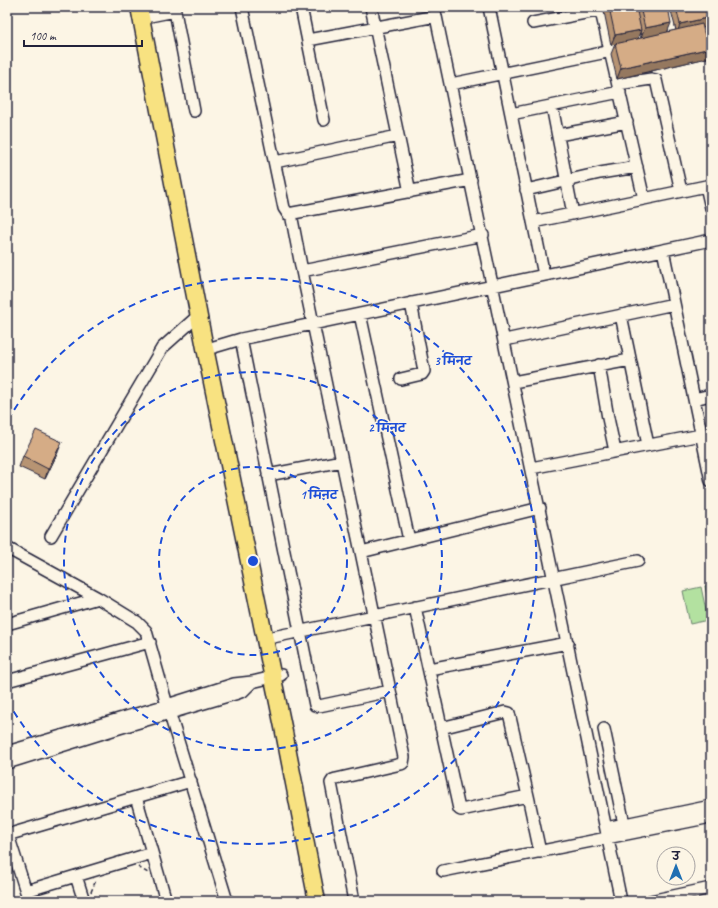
<svg xmlns="http://www.w3.org/2000/svg" width="718" height="908" viewBox="0 0 718 908" font-family="Caveat,'Playpen Sans Deva',sans-serif">
  <style>
    .green { fill: #b3e1a0; stroke: #6a826e }
    .lines { fill: none; stroke-linecap: round; stroke-linejoin: round }
    .minor-casing { stroke: #22223b; stroke-width: 14 }
    .highway-casing { stroke: #22223b; stroke-width: 19 }
    .path { stroke: #22223b; stroke-width: 1.5; stroke-dasharray: 4 3; stroke-linecap: butt }
    .minor { stroke: #fcf5e5; stroke-width: 11 }
    .highway { stroke: #f8e281; stroke-width: 16 }
    .wall { fill: #b79473; stroke: #22223b; fill-rule: evenodd }
    .shaded-wall { fill: #95785e; stroke: #22223b }
    .building { fill: #d5ac86; stroke: #22223b }
    .ring { fill: none; stroke: #1d4ed8; stroke-width: 2; stroke-dasharray: 7 5 }
    .centre { fill: #1d4ed8; stroke: #fcf5e5; stroke-width: 2 }
    .ring-label { font-size: 12px; text-anchor: middle; font-weight: bold; fill: #1d4ed8; stroke: #fcf5e5; stroke-width: 3; stroke-linejoin: round; paint-order: stroke }
  </style>
  <rect width="100%" height="100%" fill="#fcf5e5"/>
  <filter id="ink" filterUnits="userSpaceOnUse"><feTurbulence type="fractalNoise" baseFrequency=".025" numOctaves="2"/><feDisplacementMap in="SourceGraphic" scale="8" xChannelSelector="R" yChannelSelector="G"/><feConvolveMatrix kernelMatrix="1 2 1 2 8 2 1 2 1" color-interpolation-filters="sRGB"/></filter>
  <g filter="url(#ink)">
    <path class="green" d="M711,584V617L705,586Z
      M701,587L708,620L690,624L683,591Z"/>
    <g class="lines">
      <g class="minor-casing">
        <path id="minor" d="M242,7L284,208L288,214L471,180
          M301,7L324,120
          M371,7L410,192
          M434,7L621,901
          M489,7L544,275
          M600,7L644,199
          M666,7L671,38
          M150,16L175,11L194,111
          M533,23L601,10
          M690,34L711,29
          M308,40L436,16
          M451,84L626,48
          M618,84L651,79L656,80L681,191
          M552,106L573,214
          M511,114L620,92
          M558,135L627,122
          M275,162L398,136
          M706,186L711,208
          M526,190L600,173L637,167
          M291,214L302,271
          M533,222L711,185
          M663,250L711,481
          M360,314L409,540
          M621,315L648,445
          M241,339L315,705L319,706L390,691
          M505,340L674,304
          M214,347L241,339L711,240
          M599,365L608,418L615,451
          M401,379L422,374L424,371L411,303
          M513,382L630,360
          M694,399L711,395
          M531,468L701,435
          M268,475L342,461
          M51,536L162,348L199,315
          M7,548L98,598L137,622L146,631L167,705L227,901
          M361,552L540,508
          M415,607L459,809L461,810L528,796L540,852
          M7,624L98,598
          M273,637L638,561
          M429,669L568,643
          M7,681L150,642
          M441,728L505,712L509,713L528,796
          M604,729L624,824
          M7,752L167,705L234,684L252,682L281,675
          M7,763L119,728L238,693L243,691L252,682
          M136,797L166,901
          M606,828L711,806
          M7,835L191,781
          M8,835L29,901
          M443,871L711,817
          M76,876L84,901
          M26,891L152,853
          M354,901L331,783L333,780L336,779L401,764L403,763L404,757L302,271L483,235
          M650,901L711,888"/>
      </g>
      <g class="highway-casing">
        <path id="highway" d="M139,7L205,348L283,727L317,901"/>
      </g>
      <path class="path" d="M138,867L148,873
        M91,892L96,880"/>
      <use href="#minor" class="minor"/>
      <use href="#highway" class="highway"/>
    </g>
    <path class="wall" d="M603,7H668V32L676,30L670,7H711L703,28L705,36L710,35V33L711,30V57L617,79L611,54L615,44L611,45ZM640,32L641,38L638,39Z
      M58,452L45,479L19,467L23,456Z"/>
    <path class="shaded-wall" d="M711,17V26L677,34L680,24Z
      M671,23L667,33L641,38L645,28Z
      M641,30L637,40L611,45L615,35Z
      M711,48V57L617,79L621,68Z
      M62,442L58,452L45,479L48,469Z"/>
    <path class="building" d="M609,7H636L641,30L615,35Z
      M640,7H668L671,23L645,28Z
      M676,7H711V17L680,24Z
      M702,24L705,36L711,35V48L621,68L615,44Z
      M36,430L62,442L48,469L23,456Z"/>
  </g>
  <g class="ring">
    <circle cx="253" cy="561" r="94"/>
    <circle cx="253" cy="561" r="189"/>
    <path d="M8 420A283 283 0 1 1 8 702"/>
  </g>
  <circle cx="253" cy="561" r="6" class="centre"/>
  <g class="ring-label">
    <text x="453" y="365">3 मिनट</text>
    <text x="387" y="432">2 मिनट</text>
    <text x="319" y="499">1 मिनट</text>
  </g>
  <rect width="718" height="908" fill="none" stroke="#fcf5e5" stroke-width="24"/>
  <rect x="12" y="12" width="694" height="884" fill="none" stroke="#22223b" stroke-width="1.5" filter="url(#ink)"/>
  <g transform="translate(676 866)"><circle r="19" fill="#fcf5e5" stroke="#a5a1a1"/>
  <path d="M0-3L7 15L0 10L-7 15Z" fill="#1f6fb2"/>
  <text y="-6" font-size="11" font-weight="bold" text-anchor="middle" fill="#22223b">उ</text>
  </g>
  <path d="M24 40v6h118v-6" fill="none" stroke="#22223b" stroke-width="2"/>
  <text x="30" y="40" font-size="12" fill="#22223b" stroke="#fcf5e5" stroke-width="3" paint-order="stroke">100 m</text>
</svg>
